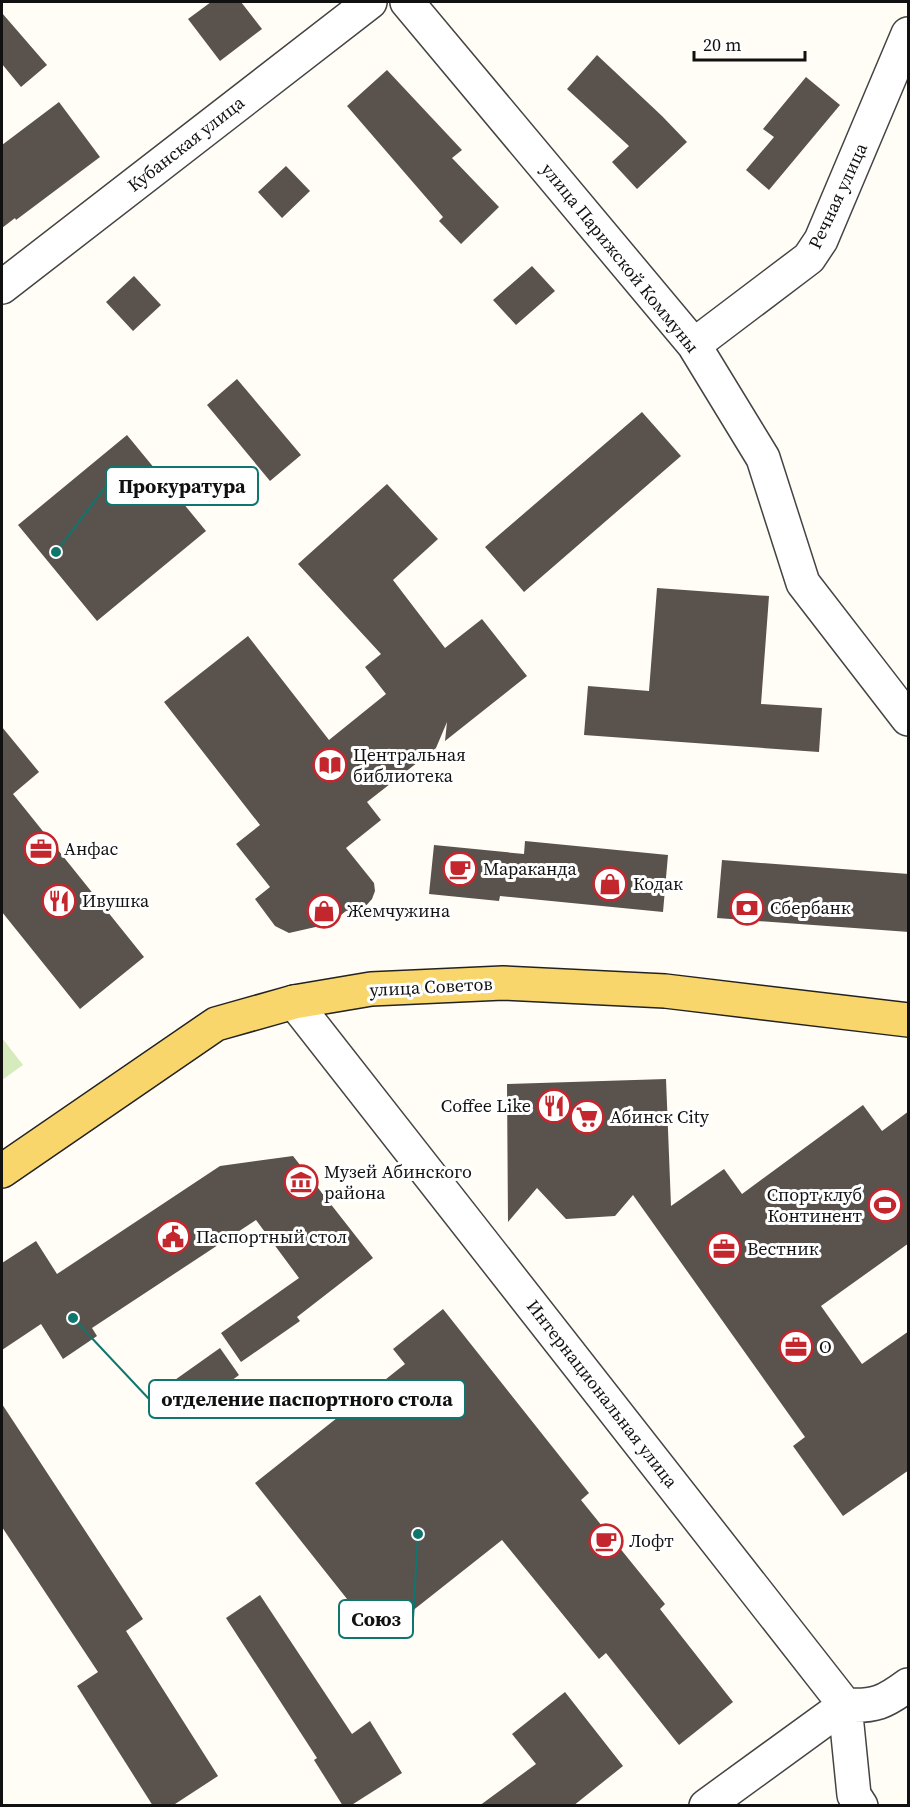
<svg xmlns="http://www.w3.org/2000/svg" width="910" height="1807" viewBox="0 0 910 1807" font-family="'Source Serif 4',serif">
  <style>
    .green { fill: #d5ebbd }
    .building { fill: #5a524d }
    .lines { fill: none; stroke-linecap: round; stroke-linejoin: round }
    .minor-casing { stroke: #444; stroke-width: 36 }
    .major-casing { stroke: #222; stroke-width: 36 }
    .minor { stroke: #fff; stroke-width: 33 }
    .major { stroke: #f9d66b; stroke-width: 33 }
    .labels { text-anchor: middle; stroke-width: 6; stroke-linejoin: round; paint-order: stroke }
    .street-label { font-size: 18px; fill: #111; stroke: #fff }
    .poi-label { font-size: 18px; fill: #111; stroke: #fff; text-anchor: start }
    .leader { fill: none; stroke: #0f766e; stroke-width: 2 }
    .callout-dot { fill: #0f766e; stroke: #fff; stroke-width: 2 }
    .callout { fill: #fff; stroke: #0f766e; stroke-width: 2 }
    .callout-label { font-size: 20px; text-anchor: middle; font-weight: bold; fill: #111 }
  </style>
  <rect width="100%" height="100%" fill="#fffdf5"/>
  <path class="green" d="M2,1038L23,1065L2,1080Z"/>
  <path class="building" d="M211,2H241L262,29L220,61L188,19Z
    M2,13L47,65L21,87L2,64Z
    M597,55L662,116L687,142L637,189L612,162L629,146L567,89Z
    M387,70L462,150L452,158L499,207L461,244L439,221L443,217L347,106Z
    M806,77L840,105L769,190L746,170L774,137L763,129Z
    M59,102L100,157L16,220L15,218L2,228V145Z
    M286,166L310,191L282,218L258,192Z
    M532,266L555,291L516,325L493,300Z
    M134,276L161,305L133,331L106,302Z
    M237,379L301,455L270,481L207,405Z
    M642,412L681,456L524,592L485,547Z
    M127,435L206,531L97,621L18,525Z
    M387,484L438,539L393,580L445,648L482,619L527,676L445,741L447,722L436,748L367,802L381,820L346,848L374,883L375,891L372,899L364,908L355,911H346L336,919L320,926L289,933L275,926L255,899L270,887L236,844L260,825L164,702L248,636L329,740L386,694L365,667L381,654L298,564Z
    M657,588L769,596L761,704L822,708L819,752L584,735L588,686L649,691Z
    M2,727L39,772L13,794L144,957L80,1009L2,912Z
    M525,841L668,855L663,912L500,896L499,901L429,894L434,845L524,854Z
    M722,860L909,874V932L717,918Z
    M666,1079L671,1206L724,1169L742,1194L863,1105L882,1131L909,1111V1243L821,1306L862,1364L909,1331V1470L843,1516L793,1446L805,1437L633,1195L615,1216L566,1219L537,1188L508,1222L507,1084Z
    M293,1156L373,1258L297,1317L300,1321L241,1362L221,1333L299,1278L256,1220L92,1328L97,1336L63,1359L41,1324L2,1350V1263L36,1241L57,1274L220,1166Z
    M443,1309L589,1493L581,1500L665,1604L660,1609L733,1702L679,1745L606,1653L599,1659L502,1540L378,1638L255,1483L405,1364L393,1349Z
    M220,1348L239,1375L192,1410L172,1382Z
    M2,1404L143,1619L126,1631L218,1776L172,1806H153L77,1686L98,1672L2,1527Z
    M260,1595L352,1734L370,1721L402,1773L350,1806H343L314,1760L317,1758L226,1618Z
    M565,1692L623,1766L573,1806H479L536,1764L512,1734Z"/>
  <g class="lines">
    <g class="minor-casing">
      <path id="minor" d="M407,2L694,345L763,458L803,583L908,719
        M2,287L370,2
        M694,345L809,258L821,240L908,34
        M294,1002L845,1705L854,1795L861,1806
        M706,1806L845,1705C875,1707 885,1702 908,1685"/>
    </g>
    <g class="major-casing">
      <path id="major" d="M2,1171L216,1024L294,1002L371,989L503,983L665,991L908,1020"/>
    </g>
    <use href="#minor" class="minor"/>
    <use href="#major" class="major"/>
  </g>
  <defs>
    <g id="library-ring" transform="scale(1.725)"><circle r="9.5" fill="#fff" stroke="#c4262e" stroke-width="1.5"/><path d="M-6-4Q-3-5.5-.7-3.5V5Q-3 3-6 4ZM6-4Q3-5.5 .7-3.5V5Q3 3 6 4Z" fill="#c4262e"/></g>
    <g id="office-ring" transform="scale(1.725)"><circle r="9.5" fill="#fff" stroke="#c4262e" stroke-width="1.5"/><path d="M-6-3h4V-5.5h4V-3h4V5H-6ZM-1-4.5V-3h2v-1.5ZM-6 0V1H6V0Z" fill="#c4262e"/></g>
    <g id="cafe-ring" transform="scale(1.725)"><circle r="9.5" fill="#fff" stroke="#c4262e" stroke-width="1.5"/><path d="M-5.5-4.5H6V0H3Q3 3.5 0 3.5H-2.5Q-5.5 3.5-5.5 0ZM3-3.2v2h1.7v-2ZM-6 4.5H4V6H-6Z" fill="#c4262e"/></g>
    <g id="shop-ring" transform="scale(1.725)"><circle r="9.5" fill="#fff" stroke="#c4262e" stroke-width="1.5"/><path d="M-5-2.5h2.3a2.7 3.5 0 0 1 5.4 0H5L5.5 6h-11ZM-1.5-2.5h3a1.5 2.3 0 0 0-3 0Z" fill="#c4262e"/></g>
    <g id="restaurant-ring" transform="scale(1.725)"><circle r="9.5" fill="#fff" stroke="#c4262e" stroke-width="1.5"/><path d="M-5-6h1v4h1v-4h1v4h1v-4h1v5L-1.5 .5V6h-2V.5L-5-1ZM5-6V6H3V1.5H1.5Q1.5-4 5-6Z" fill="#c4262e"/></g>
    <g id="bank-ring" transform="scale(1.725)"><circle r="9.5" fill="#fff" stroke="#c4262e" stroke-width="1.5"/><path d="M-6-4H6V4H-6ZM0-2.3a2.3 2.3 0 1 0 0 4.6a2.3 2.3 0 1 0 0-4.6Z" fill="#c4262e"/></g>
    <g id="supermarket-ring" transform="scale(1.725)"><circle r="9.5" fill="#fff" stroke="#c4262e" stroke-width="1.5"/><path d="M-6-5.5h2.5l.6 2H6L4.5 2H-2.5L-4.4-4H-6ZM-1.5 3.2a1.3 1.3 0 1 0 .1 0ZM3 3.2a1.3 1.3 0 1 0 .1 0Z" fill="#c4262e"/></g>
    <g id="museum-ring" transform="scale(1.725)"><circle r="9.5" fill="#fff" stroke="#c4262e" stroke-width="1.5"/><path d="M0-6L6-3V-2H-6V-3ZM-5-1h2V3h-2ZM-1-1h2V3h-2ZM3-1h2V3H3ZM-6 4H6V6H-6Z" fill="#c4262e"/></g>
    <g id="stadium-ring" transform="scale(1.725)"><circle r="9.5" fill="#fff" stroke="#c4262e" stroke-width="1.5"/><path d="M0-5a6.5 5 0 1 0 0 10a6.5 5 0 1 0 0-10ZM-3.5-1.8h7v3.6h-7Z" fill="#c4262e"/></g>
    <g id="civic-ring" transform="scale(1.725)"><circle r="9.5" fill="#fff" stroke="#c4262e" stroke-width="1.5"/><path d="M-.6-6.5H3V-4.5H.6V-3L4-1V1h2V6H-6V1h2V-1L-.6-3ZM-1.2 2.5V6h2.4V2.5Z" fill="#c4262e"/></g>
  </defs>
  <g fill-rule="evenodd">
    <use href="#library-ring" x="330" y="765"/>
    <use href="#office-ring" x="41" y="849"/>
    <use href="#cafe-ring" x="460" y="869"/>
    <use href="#shop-ring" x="610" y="884"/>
    <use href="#restaurant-ring" x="59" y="901"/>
    <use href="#bank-ring" x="747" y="908"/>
    <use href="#shop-ring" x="324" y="911"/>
    <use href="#restaurant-ring" x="554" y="1106"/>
    <use href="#supermarket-ring" x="587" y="1117"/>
    <use href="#museum-ring" x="301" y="1182"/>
    <use href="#stadium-ring" x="885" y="1205"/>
    <use href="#civic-ring" x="173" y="1237"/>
    <use href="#office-ring" x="724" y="1249"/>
    <use href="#office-ring" x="796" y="1347"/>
    <use href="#cafe-ring" x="606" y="1541"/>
  </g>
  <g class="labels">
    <g class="street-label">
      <text transform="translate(186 144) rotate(-38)" y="6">Кубанская улица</text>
      <text transform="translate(838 196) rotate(-65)" y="6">Речная улица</text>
      <text transform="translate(620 258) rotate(51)" y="6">улица Парижской Коммуны</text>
      <text transform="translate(431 987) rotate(-3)" y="6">улица Советов</text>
      <text transform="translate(602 1394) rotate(52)" y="6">Интернациональная улица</text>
    </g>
    <g class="poi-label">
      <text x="353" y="761">Центральная<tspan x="353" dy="21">библиотека</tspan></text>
      <text x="64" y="855">Анфас</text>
      <text x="483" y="875">Мараканда</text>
      <text x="633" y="890">Кодак</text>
      <text x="82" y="907">Ивушка</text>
      <text x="770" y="914">Сбербанк</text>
      <text x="347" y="917">Жемчужина</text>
      <text x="531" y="1112" text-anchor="end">Coffee Like</text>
      <text x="610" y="1123">Абинск City</text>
      <text x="324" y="1178">Музей Абинского<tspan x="324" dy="21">района</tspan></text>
      <text x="862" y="1201" text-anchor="end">Спорт клуб<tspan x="862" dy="21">Континент</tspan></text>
      <text x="196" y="1243">Паспортный стол</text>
      <text x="747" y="1255">Вестник</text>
      <text x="819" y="1353">О</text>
      <text x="629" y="1547">Лофт</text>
    </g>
  </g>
  <path class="leader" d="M56 552L106 486M73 1318L149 1399M418 1534L413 1619"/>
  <g class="callout-dot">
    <circle cx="56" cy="552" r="6"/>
    <circle cx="73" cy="1318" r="6"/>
    <circle cx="418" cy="1534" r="6"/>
  </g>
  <g class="callout">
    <rect x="106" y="467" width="152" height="38" rx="6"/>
    <rect x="149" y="1380" width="316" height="38" rx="6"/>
    <rect x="339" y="1600" width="74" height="38" rx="6"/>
  </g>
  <g class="callout-label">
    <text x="182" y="493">Прокуратура</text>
    <text x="307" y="1406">отделение паспортного стола</text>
    <text x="376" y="1626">Союз</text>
  </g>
  <rect width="910" height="1807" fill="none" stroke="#111111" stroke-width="6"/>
  <path d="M694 51v9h111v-9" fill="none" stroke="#111111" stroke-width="3"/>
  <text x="703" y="51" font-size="18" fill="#111111" stroke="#ffffff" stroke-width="4.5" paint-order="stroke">20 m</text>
</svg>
